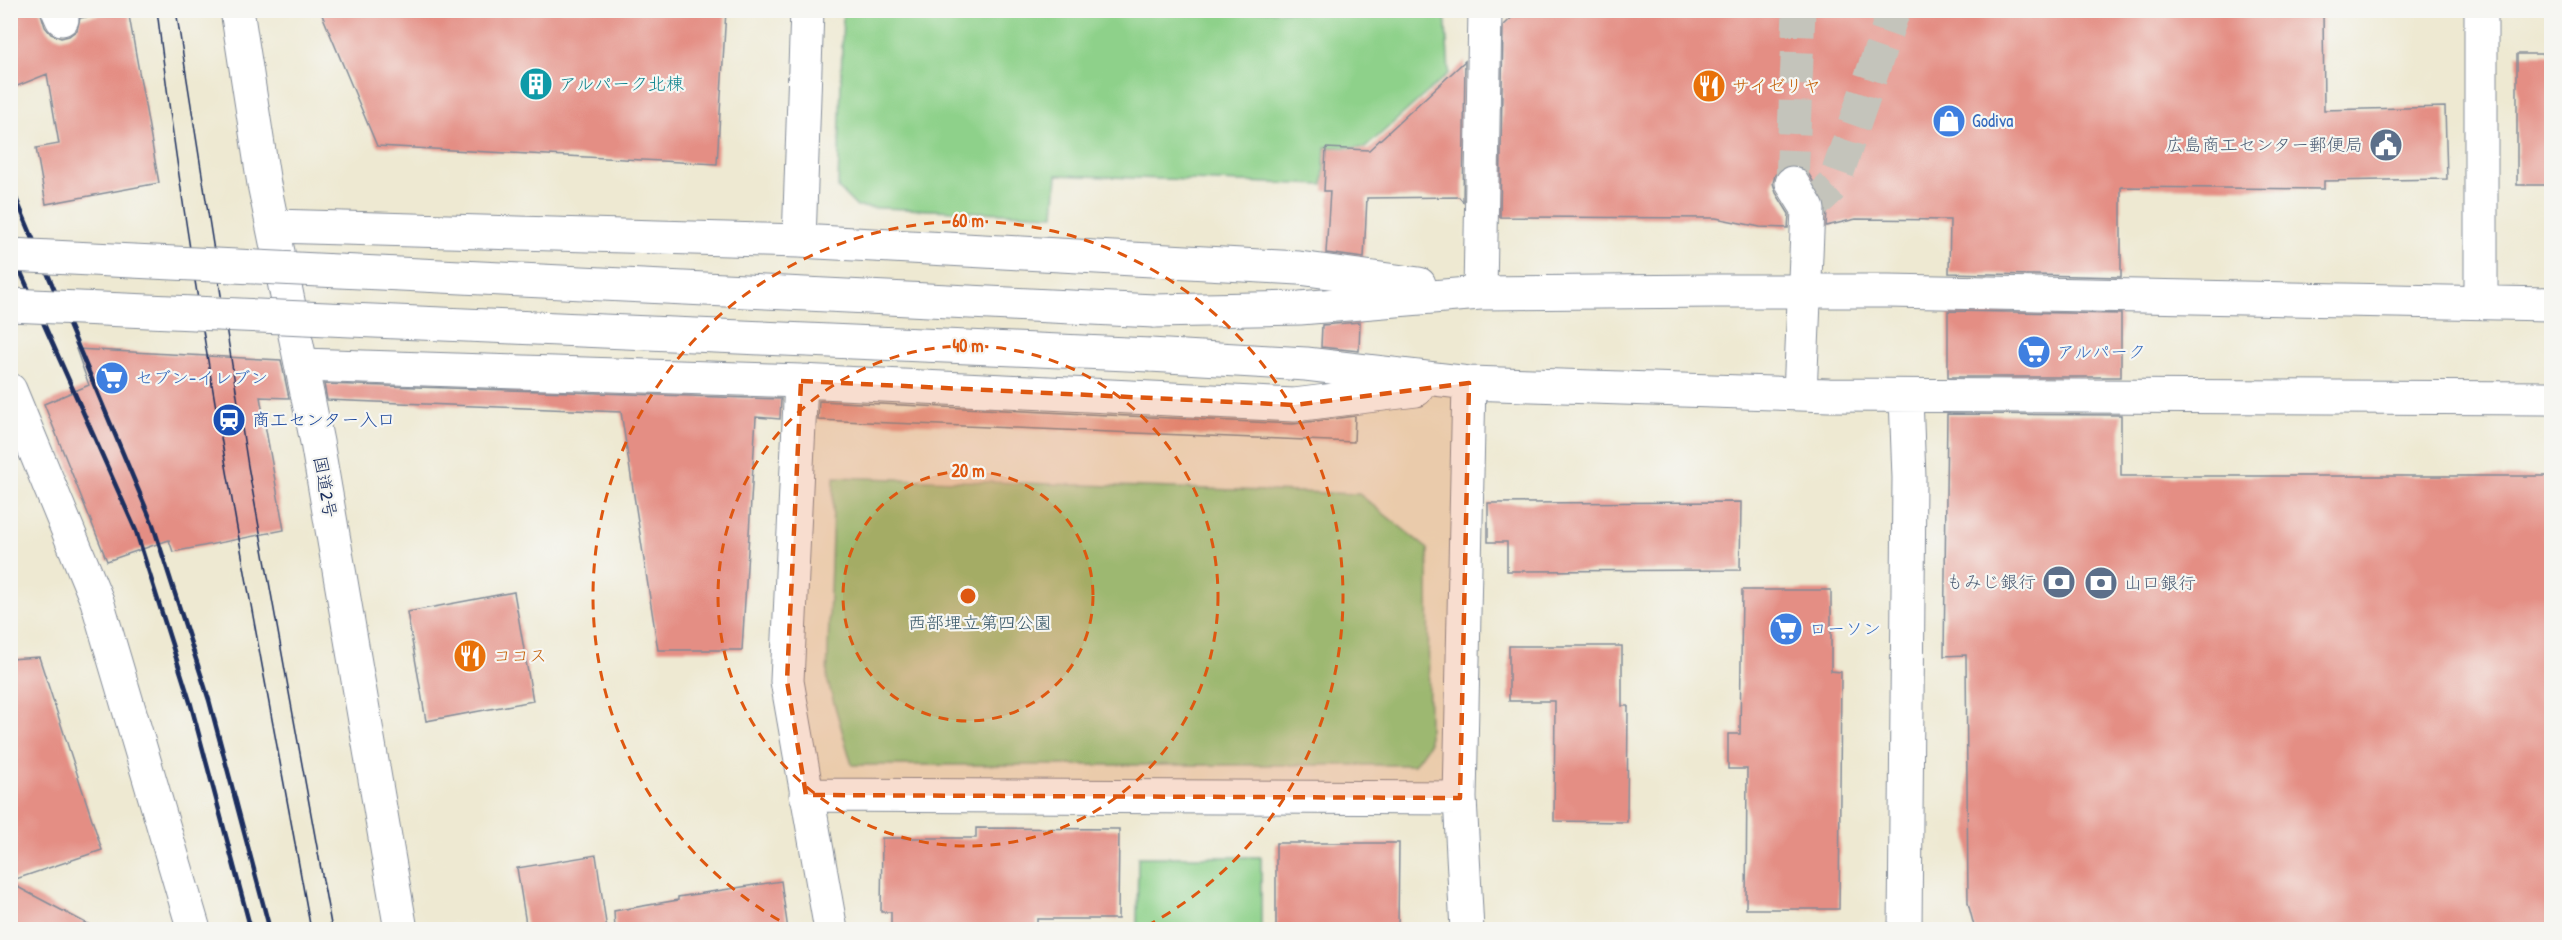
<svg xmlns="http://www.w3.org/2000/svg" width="2562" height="940" viewBox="0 0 2562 940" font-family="'Patrick Hand','Klee One',sans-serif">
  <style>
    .green { fill: #8ed18a; stroke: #548074; stroke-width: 1.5 }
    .building { fill: #e48e84 }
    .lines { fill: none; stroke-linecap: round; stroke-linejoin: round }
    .minor-tunnel { stroke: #c4c4bb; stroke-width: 33; stroke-dasharray: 33 16; stroke-linecap: butt }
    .minor-casing { stroke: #848c98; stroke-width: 35 }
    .highway-casing { stroke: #848c98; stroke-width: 35 }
    .minor { stroke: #fff; stroke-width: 33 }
    .highway { stroke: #fff; stroke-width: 33 }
    .tram { stroke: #1b2f5e; stroke-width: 1.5 }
    .rail { stroke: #1b2f5e; stroke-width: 4.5 }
    .minor-bridge-casing { stroke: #848c98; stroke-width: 35; stroke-linecap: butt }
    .minor-bridge { stroke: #fff; stroke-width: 33 }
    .marked { fill: #de5710; fill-opacity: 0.2; stroke: #de5710; stroke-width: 4.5; stroke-dasharray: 12 8; stroke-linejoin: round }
    .ring { fill: none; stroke: #de5710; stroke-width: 3; stroke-dasharray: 10 8 }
    .labels { text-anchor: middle; stroke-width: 4.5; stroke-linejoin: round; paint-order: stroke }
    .culture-label { font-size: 18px; fill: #0d838f; stroke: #f6f6f2; text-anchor: start }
    .food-label { font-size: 18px; fill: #c56008; stroke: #f6f6f2; text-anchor: start }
    .shop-label { font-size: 18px; fill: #366cbe; stroke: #f6f6f2; text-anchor: start }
    .service-label { font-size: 18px; fill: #4e5e75; stroke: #f6f6f2; text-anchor: end }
    .transit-label { font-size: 18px; fill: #164399; stroke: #f6f6f2; text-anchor: start }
    .street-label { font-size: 18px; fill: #1b2f5e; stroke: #f6f6f2 }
    .park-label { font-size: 18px; fill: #385869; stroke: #f6f6f2 }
    .centre { fill: #de5710; stroke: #f6f6f2; stroke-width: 3 }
    .ring-label { font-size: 18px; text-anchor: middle; font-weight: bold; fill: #de5710; stroke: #f6f6f2; stroke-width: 4.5; stroke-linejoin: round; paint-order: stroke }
  </style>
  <rect width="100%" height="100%" fill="#f6f6f2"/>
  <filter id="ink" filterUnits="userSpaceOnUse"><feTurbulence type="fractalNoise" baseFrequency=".0167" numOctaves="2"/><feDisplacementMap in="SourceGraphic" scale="12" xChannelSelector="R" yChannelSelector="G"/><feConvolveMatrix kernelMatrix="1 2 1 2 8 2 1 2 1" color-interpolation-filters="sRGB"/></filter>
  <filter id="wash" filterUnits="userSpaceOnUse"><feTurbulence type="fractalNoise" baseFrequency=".008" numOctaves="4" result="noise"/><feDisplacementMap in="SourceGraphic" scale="24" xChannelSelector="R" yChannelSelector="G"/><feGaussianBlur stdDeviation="1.35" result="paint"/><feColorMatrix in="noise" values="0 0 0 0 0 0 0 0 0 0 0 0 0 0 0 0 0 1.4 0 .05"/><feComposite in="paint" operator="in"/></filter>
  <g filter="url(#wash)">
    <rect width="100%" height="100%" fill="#eee9d2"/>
    <path class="green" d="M843,11H1445L1449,73L1365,148L1325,147L1323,185L1057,175L1054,215L857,207L838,188Z
      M834,477L1359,494L1428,549L1429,744L1414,765H852L827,679Z
      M1138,857H1261V929H1137Z"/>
    <g id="blocks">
      <path class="building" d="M10,10H40L45,27L51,34L61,38L69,36L77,30L80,18L128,10L159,183L46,204L36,148L59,144L47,74L10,89Z
        M320,10H726L717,164L377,146Z
        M1520,10H2323L2324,110L2445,107L2447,179L2324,181V189L2121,187V277L1949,273L1950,220L1856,219L1826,226L1827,210L1824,199L1808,173L1801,167L1792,164L1782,167L1775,175L1773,183L1776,193L1789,214L1788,228L1760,227L1716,218L1500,217L1503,26Z
        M2517,54H2552V185H2517Z
        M1465,61L1463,202L1459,197L1367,198L1364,258L1326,253L1330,191H1324L1326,148L1369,150Z
        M1948,311L2121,314V377H1948Z
        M1360,322L1359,351L1321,347L1322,325Z
        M76,349L281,360L289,398L260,397L284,530L173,552L169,540L107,561L44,404L89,385Z
        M324,384L781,399L780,419L756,417L742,650H658L621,412L327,400Z
        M819,401L1293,424L1355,416L1354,442L818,420Z
        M1947,414L2121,415V476H2552V930H1975L1968,903L1966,655L1944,656Z
        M1741,502L1740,570L1507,571V542H1488V503Z
        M1742,590H1831V671L1841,672L1839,909H1746L1747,769H1728V734H1740Z
        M514,592L533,701L426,721L407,612Z
        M1509,646H1622V706H1628L1627,822L1554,821L1555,701H1509Z
        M39,657L102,850L10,881V659Z
        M976,828L1119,829L1118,919H1037V930H891V912H881L882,838H976Z
        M1276,843H1399L1398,930H1276Z
        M596,855L607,930H527L517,868Z
        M781,881L788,930H615L614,911L678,900V897Z
        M10,883L99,930H10Z"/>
    </g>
  </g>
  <g filter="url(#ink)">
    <use href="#blocks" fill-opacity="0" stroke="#848c98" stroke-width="1.5"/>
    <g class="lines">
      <path class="minor-tunnel" d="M1792,183L1799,10
        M1808,209L1833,186L1894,10"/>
      <g class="minor-casing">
        <path id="minor" d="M58,10L62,19
          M2481,10V302
          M1792,183L1808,209L1800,394
          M274,226L799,241L1299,268L1419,284
          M799,241L807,10
          M1480,293L1485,10
          M1154,311L1300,308L1480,293L1714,291H1888L2552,304
          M1150,355L1306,364L1469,383L1829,395L2552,398
          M302,365L801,381L1294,405L1416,390
          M801,381L787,681L831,930
          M10,390L97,601L194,930
          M806,795L1460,798
          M1467,930L1460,798L1469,383
          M1905,930L1909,478L1906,397"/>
      </g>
      <g class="highway-casing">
        <path id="highway" d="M237,10L264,184L317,442L401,930"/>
      </g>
      <use href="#minor" class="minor"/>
      <use href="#highway" class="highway"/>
      <path class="tram" d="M157,10C194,319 255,624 311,930
        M176,10L248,466L332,930"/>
      <path class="rail" d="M10,184L153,525L209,700L270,930
        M10,248L136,531L191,705L251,930"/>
      <g class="minor-bridge-casing">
        <path id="minor-bridge" d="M10,255L1154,311
          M10,305L1150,355"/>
      </g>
      <use href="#minor-bridge" class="minor-bridge"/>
    </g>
  </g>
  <path class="marked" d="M801,381L1294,405L1469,383L1460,798L806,795L787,681Z"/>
  <circle cx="968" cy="596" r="125" fill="#de5710" fill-opacity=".12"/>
  <g class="ring">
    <circle cx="968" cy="596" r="125"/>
    <circle cx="968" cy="596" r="250"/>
    <path d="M795 929A375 375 0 1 1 1141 929"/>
  </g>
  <defs>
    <g id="building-disc" transform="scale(1.725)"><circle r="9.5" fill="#0f9aa8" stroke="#f6f6f2"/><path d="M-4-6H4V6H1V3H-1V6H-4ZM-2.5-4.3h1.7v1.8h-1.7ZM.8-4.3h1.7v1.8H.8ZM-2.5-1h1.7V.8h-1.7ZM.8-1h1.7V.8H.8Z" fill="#fff"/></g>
    <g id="restaurant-disc" transform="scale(1.725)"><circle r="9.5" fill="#e8710a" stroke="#f6f6f2"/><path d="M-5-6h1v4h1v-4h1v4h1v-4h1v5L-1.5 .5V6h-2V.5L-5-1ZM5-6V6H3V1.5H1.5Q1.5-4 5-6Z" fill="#fff"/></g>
    <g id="shop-disc" transform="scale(1.725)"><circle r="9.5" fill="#3f7fe0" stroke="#f6f6f2"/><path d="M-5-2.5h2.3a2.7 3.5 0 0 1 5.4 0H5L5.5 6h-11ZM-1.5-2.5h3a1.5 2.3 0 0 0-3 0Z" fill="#fff"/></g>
    <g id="civic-disc" transform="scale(1.725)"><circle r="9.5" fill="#5c6f8a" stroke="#f6f6f2"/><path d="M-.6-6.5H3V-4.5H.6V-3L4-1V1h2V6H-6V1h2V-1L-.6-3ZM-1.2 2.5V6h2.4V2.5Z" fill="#fff"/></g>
    <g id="supermarket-disc" transform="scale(1.725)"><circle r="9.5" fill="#3f7fe0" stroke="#f6f6f2"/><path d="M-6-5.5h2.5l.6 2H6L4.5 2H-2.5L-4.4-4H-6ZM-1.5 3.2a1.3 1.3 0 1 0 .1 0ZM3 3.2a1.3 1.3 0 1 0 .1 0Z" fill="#fff"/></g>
    <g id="station-disc" transform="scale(1.725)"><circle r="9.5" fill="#1a4fb4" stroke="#f6f6f2"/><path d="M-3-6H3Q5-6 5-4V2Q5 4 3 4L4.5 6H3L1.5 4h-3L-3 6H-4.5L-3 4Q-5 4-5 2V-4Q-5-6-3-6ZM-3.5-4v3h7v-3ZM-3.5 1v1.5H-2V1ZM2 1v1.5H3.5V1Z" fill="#fff"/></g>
    <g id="bank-disc" transform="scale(1.725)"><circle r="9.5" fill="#5c6f8a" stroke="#f6f6f2"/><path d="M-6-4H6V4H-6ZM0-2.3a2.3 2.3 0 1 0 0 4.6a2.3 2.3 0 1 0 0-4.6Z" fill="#fff"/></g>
  </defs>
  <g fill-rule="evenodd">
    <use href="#building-disc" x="536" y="84"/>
    <use href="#restaurant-disc" x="1709" y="86"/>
    <use href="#shop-disc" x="1949" y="121"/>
    <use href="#civic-disc" x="2386" y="145"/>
    <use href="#supermarket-disc" x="2034" y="352"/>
    <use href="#supermarket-disc" x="112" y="378"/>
    <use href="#station-disc" x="229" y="420"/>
    <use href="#bank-disc" x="2059" y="582"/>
    <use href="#bank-disc" x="2101" y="583"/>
    <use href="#supermarket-disc" x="1786" y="629"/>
    <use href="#restaurant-disc" x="470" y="656"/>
  </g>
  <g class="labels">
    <g class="culture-label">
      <text x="559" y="90">アルパーク北棟</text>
    </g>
    <g class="food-label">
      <text x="1732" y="92">サイゼリヤ</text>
      <text x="493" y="662">ココス</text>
    </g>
    <g class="shop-label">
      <text x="1972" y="127">Godiva</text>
      <text x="2057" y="358">アルパーク</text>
      <text x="135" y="384">セブン-イレブン</text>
      <text x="1809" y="635">ローソン</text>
    </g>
    <g class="service-label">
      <text x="2363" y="151">広島商工センター郵便局</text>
      <text x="2036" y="588">もみじ銀行</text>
      <text x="2124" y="589" text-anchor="start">山口銀行</text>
    </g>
    <g class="transit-label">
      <text x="252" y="426">商工センター入口</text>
    </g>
    <g class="street-label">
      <text transform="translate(325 487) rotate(80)" y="6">国道2号</text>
    </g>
    <g class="park-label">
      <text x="980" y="629">西部埋立第四公園</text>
    </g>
  </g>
  <circle cx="968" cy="596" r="9" class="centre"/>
  <g class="ring-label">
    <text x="968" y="227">60 m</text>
    <text x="968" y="352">40 m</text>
    <text x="968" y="477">20 m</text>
  </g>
  <rect width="2562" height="940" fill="none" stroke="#f6f6f2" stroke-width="36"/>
</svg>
